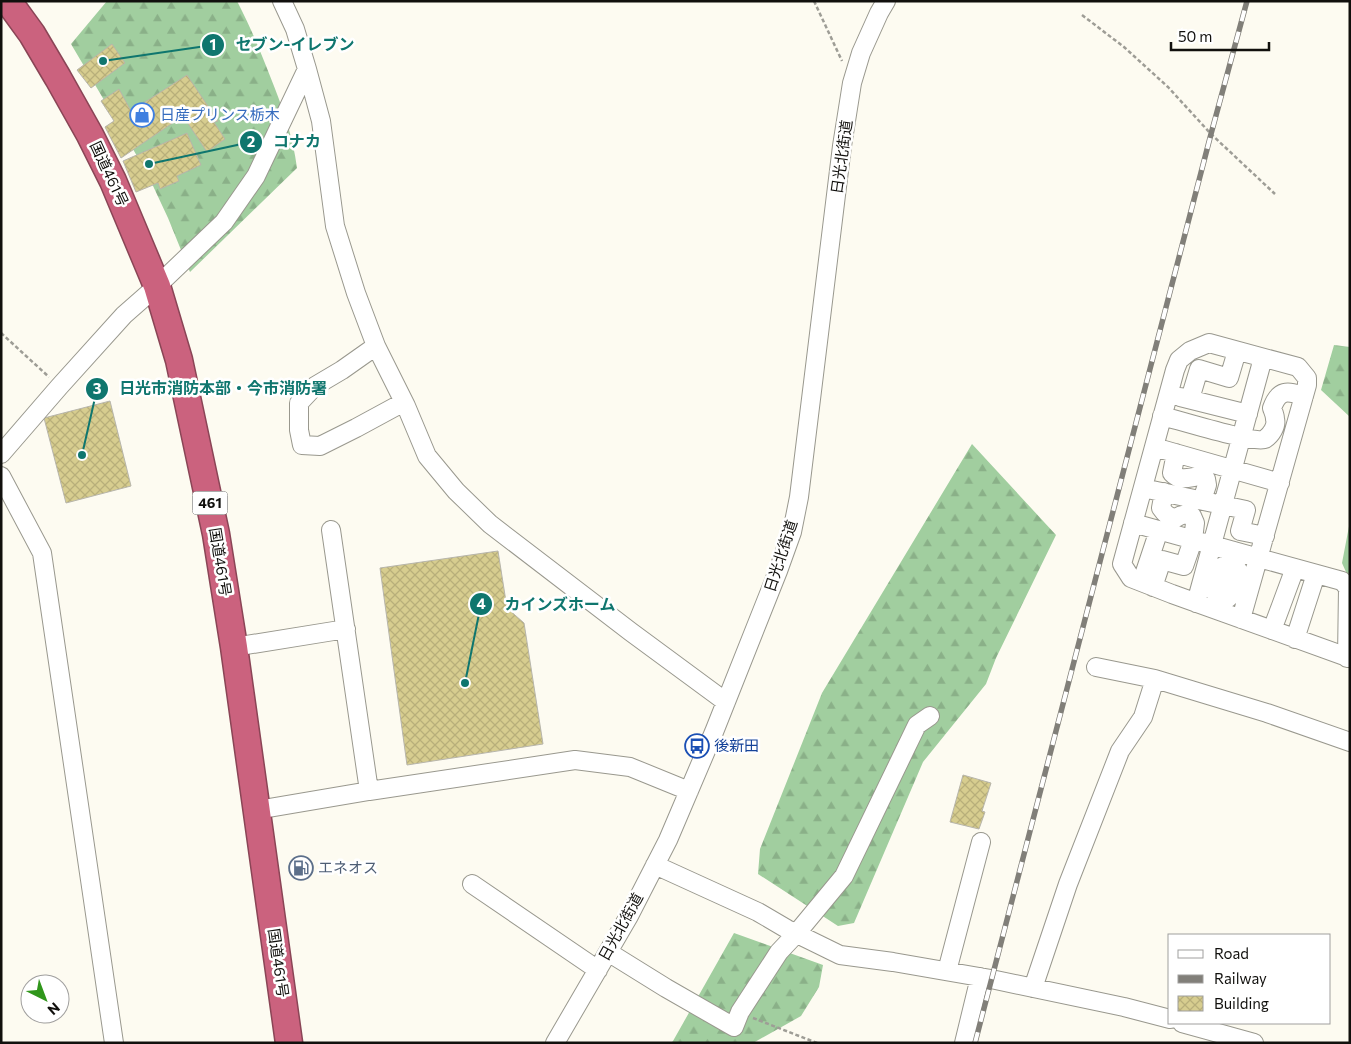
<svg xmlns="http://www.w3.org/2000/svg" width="1351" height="1044" viewBox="0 0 1351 1044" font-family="Commissioner,'Noto Sans JP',sans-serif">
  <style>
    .forest { fill: url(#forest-firs) }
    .building { fill: url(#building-cross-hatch); stroke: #b7b5ab }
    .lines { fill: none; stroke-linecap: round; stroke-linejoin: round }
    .minor-casing { stroke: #99988e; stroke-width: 20 }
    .highway-casing { stroke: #8a4556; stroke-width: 29 }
    .path { stroke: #9e9d96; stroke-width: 2.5; stroke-dasharray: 4 2.5; stroke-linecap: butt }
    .minor { stroke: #fff; stroke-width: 18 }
    .highway { stroke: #cb627e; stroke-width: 26 }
    .rail-casing { stroke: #817f79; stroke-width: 5.5 }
    .rail { stroke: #fff; stroke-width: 4; stroke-dasharray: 11; stroke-linecap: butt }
    .labels { text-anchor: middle; stroke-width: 5; stroke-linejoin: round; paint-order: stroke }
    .shield { fill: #fff; stroke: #585856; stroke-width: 1 }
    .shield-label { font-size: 14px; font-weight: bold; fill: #11100d }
    .shop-label { font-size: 15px; fill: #366cbe; stroke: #fff; text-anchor: start }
    .street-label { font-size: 15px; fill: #11100d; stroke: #fff }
    .transit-label { font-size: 15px; fill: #164399; stroke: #fff; text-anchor: start }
    .service-label { font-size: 15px; fill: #4e5e75; stroke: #fff; text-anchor: start }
    .leader { fill: none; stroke: #0f766e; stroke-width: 2 }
    .callout-dot { fill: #0f766e; stroke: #fff; stroke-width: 2 }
    .mark-label { font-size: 15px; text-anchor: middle; font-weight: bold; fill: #fff }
    .callout-label { font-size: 16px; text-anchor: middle; font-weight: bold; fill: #0f766e; stroke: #fff; stroke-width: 5; stroke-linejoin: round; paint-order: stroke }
  </style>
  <defs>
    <pattern id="forest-firs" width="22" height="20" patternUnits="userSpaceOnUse" patternTransform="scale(1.25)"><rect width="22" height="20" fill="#a1ce9f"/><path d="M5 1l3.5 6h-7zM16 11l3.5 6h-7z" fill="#8ab088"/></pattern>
    <pattern id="building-cross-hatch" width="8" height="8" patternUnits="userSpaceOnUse" patternTransform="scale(1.25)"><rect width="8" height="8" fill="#d7cd8f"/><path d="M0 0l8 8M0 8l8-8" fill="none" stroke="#b8af7a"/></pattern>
  </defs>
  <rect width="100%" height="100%" fill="#fdfbf1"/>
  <path class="forest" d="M107,1H237C250,26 260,50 270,76C282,106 293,136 297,168L190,272L168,218L147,173L71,44Z
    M1334,345L1350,347V417L1321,390Z
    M972,444L1056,535L996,658L986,684L923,762L854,923L838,926L758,874L760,849L822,693Z
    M1350,521V581L1342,563Z
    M734,933L823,965L819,987L801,1016L753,1043H671L673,1041Z"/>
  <path class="building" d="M112,44L125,63L91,88L77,70Z
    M187,75L218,121L214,122L225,139L207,152L183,116L121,158L105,127L114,121L101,101L119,89L131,111Z
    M187,133L201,165L177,176L179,181L160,189L158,183L136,192L123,161Z
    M110,401L131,486L66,503L44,418Z
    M498,551L507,608L524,623L543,744L407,765L380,568Z
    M963,775L991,783L982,811L985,812L979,829L950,822Z"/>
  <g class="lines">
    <g class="minor-casing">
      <path id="minor" d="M307,69L321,121L335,226L356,293L376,346L406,406L427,456L456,491L490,524L631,632L726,702
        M376,346L342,370L315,386L299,403V430L302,445L320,446L356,428L404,402
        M1180,397L1248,414
        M1190,399L1199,369L1229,378L1237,351
        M1162,416C1178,420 1255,444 1265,439C1271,435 1277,426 1275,419C1275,415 1273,411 1272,408C1279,389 1287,391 1304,396
        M1154,447L1280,483
        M1176,453L1172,473C1180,482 1190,477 1200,476L1206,479L1207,485L1202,500
        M1,454L59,387L124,315L157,286L224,222L256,176L307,69L295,29L282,1
        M1,476L42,553L114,1043
        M1152,490L1246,510L1240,531L1265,536
        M1133,523L1342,581L1348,588L1347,658
        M1144,575L1159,530
        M1238,575C1232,583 1228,583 1221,577L1223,566C1230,563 1233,564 1238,570V575L1252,580
        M1225,581L1220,582L1215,586V593L1220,599H1227L1234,593L1233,585L1230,582
        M1153,587L1162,560L1184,566L1193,540L1195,523L1192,516C1185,514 1182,514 1176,518C1168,517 1165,514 1161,508L1164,492
        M1196,603L1263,358
        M1241,619L1307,385V378L1298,367L1209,343L1190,351L1179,360L1175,370L1122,564L1131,578L1172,594L1350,658
        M1272,630L1295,568
        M1295,639L1316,574
        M234,647L346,629
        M1096,667L1155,679L1267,713L1350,742
        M369,791L575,760L630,767L689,791
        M257,810L369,791L331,530
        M655,865L758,912L787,929L840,955L893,962L991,979L1124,1007L1170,1019
        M472,884L598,970
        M608,952L666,988L734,1027L740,1012L779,952L796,934L844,876L917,725L930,716
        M947,971L981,842
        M1033,988L1068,884L1120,751L1143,717L1155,679
        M1182,1023L1254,1043
        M555,1043L629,916L668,840L714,732L778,571L792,532L799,497L842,146L852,83L861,53L879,13L886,1
        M964,1043L980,977"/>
    </g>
    <g class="highway-casing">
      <path id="highway" d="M8,1L32,34L58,78L90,135L113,181L157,286L179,360L216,534L234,647L289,1043"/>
    </g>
    <path class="path" d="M814,1L842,61
      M1082,15L1124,47L1168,87L1211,134L1275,194
      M1,333L49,377
      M753,1018L817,1043"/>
    <use href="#minor" class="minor"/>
    <use href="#highway" class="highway"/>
    <g class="rail-casing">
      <path id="rail" d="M975,1043L1211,134L1247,1"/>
    </g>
    <use href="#rail" class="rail"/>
  </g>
  <defs>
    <g id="shop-ring" transform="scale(1.25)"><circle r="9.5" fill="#fff" stroke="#3f7fe0" stroke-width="1.5"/><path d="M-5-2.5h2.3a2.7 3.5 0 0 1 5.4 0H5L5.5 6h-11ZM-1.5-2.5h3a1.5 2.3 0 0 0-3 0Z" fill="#3f7fe0"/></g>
    <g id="bus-ring" transform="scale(1.25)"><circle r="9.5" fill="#fff" stroke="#1a4fb4" stroke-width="1.5"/><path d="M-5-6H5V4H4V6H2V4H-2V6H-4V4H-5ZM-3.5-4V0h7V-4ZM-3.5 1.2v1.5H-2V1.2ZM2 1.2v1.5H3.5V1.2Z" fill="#1a4fb4"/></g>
    <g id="fuel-ring" transform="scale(1.25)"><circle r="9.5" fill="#fff" stroke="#5c6f8a" stroke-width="1.5"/><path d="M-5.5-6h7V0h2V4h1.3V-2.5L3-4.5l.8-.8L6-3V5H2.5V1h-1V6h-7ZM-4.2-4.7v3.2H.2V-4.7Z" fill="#5c6f8a"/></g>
  </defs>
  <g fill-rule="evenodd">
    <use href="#shop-ring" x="142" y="115"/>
    <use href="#bus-ring" x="697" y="746"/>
    <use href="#fuel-ring" x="301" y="868"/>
  </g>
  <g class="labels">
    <rect class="shield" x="192.5" y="491.5" width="35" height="23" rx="4"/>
    <g class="shield-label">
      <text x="210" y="508">461</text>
    </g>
    <g class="shop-label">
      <text x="160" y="120">日産プリンス栃木</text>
    </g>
    <g class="street-label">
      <text transform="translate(842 157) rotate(-82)" y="5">日光北街道</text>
      <text transform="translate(109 174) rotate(65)" y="5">国道461号</text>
      <text transform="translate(781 556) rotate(-72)" y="5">日光北街道</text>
      <text transform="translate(220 562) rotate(81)" y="5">国道461号</text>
      <text transform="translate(621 927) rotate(-61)" y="5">日光北街道</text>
      <text transform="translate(278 963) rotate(82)" y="5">国道461号</text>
    </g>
    <g class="transit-label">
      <text x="714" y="751">後新田</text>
    </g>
    <g class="service-label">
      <text x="318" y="873">エネオス</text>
    </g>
  </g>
  <path class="leader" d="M103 61L213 45M149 164L251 142M82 455L97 389M465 683L481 604"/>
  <g class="callout-dot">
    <circle cx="103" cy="61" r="5"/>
    <circle cx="149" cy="164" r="5"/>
    <circle cx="82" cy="455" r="5"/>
    <circle cx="465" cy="683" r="5"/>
    <circle cx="213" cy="45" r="12"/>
    <circle cx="251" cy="142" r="12"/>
    <circle cx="97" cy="389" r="12"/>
    <circle cx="481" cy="604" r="12"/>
  </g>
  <g class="mark-label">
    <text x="213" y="50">1</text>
    <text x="251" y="147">2</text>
    <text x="97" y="394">3</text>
    <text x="481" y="609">4</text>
  </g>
  <g class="callout-label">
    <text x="295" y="50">セブン-イレブン</text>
    <text x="297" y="147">コナカ</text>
    <text x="223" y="394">日光市消防本部・今市消防署</text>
    <text x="560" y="610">カインズホーム</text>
  </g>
  <rect width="1351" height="1044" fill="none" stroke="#11100d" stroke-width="5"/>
  <rect x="1168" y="934" width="162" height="90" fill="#ffffff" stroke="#a09f9e"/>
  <rect x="1178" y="950" width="25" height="8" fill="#ffffff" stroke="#a09f9e"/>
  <text x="1214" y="959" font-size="15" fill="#11100d">Road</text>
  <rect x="1178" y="975" width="25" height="8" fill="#817f79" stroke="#a09f9e"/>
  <text x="1214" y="984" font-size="15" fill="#11100d">Railway</text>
  <rect x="1178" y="996" width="25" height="15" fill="url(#building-cross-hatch)" stroke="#a09f9e"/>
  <text x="1214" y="1009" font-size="15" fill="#11100d">Building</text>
  <g transform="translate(45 999) rotate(138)"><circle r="24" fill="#ffffff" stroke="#a09f9e"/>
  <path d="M0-4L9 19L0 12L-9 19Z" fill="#30961b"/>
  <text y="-8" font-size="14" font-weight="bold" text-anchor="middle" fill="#11100d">N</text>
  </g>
  <path d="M1171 42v8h98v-8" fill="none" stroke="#11100d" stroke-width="2.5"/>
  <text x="1178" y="42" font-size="15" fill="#11100d" stroke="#ffffff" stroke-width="4" paint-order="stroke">50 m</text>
</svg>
